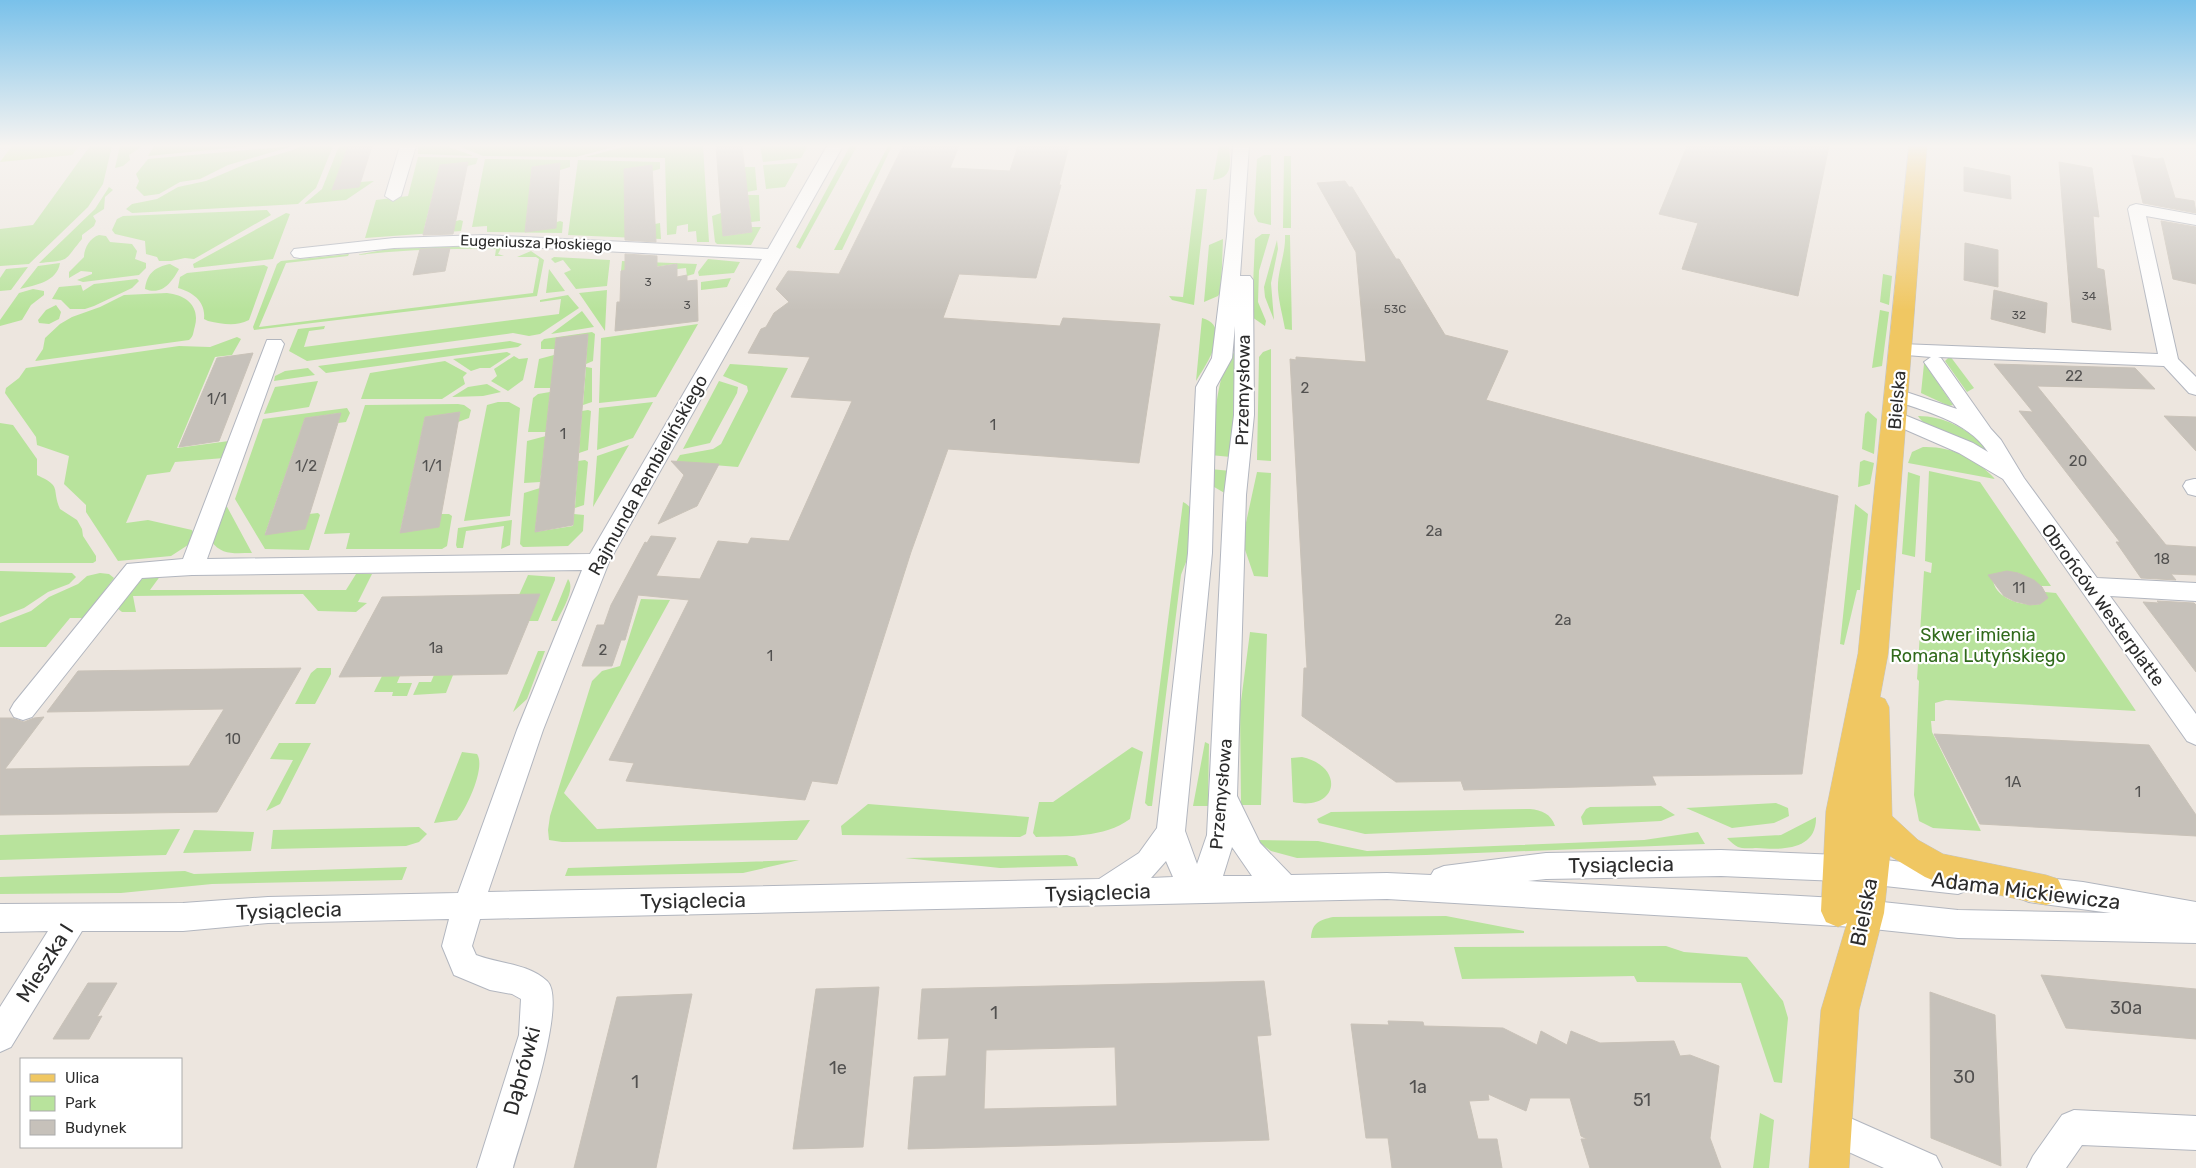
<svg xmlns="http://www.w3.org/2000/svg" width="2196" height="1168" viewBox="0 0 2196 1168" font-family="Rubik,sans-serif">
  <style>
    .green { fill: #b8e39c }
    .pitch { fill: #ccea98 }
    .building { fill: #c6c1ba; stroke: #c9c2b8; fill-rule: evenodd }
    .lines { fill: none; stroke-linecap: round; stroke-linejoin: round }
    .minor-casing { stroke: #b2b6bf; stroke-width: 2 }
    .major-casing { stroke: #c4c4c4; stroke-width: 1 }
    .minor { fill: #fff; fill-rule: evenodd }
    .major { fill: #f0c762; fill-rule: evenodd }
    .labels { text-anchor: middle; stroke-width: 4.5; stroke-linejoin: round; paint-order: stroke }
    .far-number-label { font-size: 12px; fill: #525150 }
    .far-street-label { font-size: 15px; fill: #2c2c2c; stroke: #fff }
    .number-label { font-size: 15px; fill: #525150 }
    .street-label { font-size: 18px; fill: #2c2c2c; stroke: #fff }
    .park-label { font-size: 18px; fill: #306a1b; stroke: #fff }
    .near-number-label { font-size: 18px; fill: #525150 }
    .near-street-label { font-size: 21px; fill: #2c2c2c; stroke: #fff }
  </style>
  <rect width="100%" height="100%" fill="#ede6df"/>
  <path class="green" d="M90,146H112L103,184L88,207L29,264L0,266V229L33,225Z
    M120,146H142L129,155L130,160L123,166L115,168Z
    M154,146H250L148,156Z
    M293,146L228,165L200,179L180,182L159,194L144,196L136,188L139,181L136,174L148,159Z
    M301,146H333L316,188L298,204L132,213L126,209L132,204L157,199L178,187L206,181L246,164L293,150Z
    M339,146H348L360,182L374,181L346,200L304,204L322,189Z
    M418,146H446L474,156L418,154Z
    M458,146H617L576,157L483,156Z
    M627,146H703L709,242H697L696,231L688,232V224L677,226L676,234L667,235L665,158L585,157Z
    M760,146H808L801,158L763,162Z
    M850,146H857L800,249L796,247Z
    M888,146H892L842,250H834Z
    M1219,146H1229C1230,162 1234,178 1213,180Z
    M1264,155H1271V225L1258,222L1254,214L1257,159Z
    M1284,156H1291V228H1283Z
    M418,157L478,158L476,164L467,166V162L440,165L424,229L460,220L463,221L461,231L365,238L376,200L408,196Z
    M485,159L570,160V167L560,170V164L532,167L525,232L560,221L563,222L562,233L487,232V226L472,227Z
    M578,160L660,162V169L652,171V165L624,169L655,224L660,223L661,239L568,235Z
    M796,163L798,164L785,187L766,189L763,165Z
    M744,167H755L757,190L747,192Z
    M109,187L113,190L105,197L104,209L93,216L96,221L94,226L82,235V239C63,262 71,260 39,263L95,209Z
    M1196,189H1207L1194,305L1172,300L1169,296L1183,297Z
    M748,195H759L760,221L751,222Z
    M267,210L271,215L194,259L185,258L171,261H159L157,257L146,254L145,241L115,234L112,230L117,219L123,216Z
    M286,213L290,214L273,259L194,268L193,264Z
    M721,213L724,236L752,232L751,227H761L751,245L717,244L715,242L712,216Z
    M1262,234H1270L1259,271L1258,302L1266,321L1265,326L1252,317V310L1255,239Z
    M99,235L106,236L110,242L132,244L137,251L135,259L146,263V268L139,275L83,282L77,280L92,274V272L81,271L69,278V272L84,257C84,248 90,238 99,235Z
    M1285,235H1290L1292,330L1285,329C1283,317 1279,303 1278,290C1277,271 1286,254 1285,235Z
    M1223,239L1221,291L1218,296L1204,302L1209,245Z
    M1277,240L1278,249L1271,283L1274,320L1265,297L1264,287Z
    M459,246L501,248L498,254L504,256H495L496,249C449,248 403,250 356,255L388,249Z
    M531,251L544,260L537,296L254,330L253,327L277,264L281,261L349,254L348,256L286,263L259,327L533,293L539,259L536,257H517Z
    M554,257L610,260L607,286L576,289L564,273L571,270L563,260L555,263L551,259Z
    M708,259L740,262L734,273L699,276L698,272Z
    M622,261L697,264L694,274L687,276L686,268L677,269L676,264L621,271Z
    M60,263C57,282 35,285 20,289L38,266Z
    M170,264L179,269C172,282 162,296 145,289C147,273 155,267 170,264Z
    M264,265L268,267L249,320C235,327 223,324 208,321L204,319C206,302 193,292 178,288L180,277L187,273Z
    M28,267L11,290L0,291V278L6,269Z
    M549,269L565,291L546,293Z
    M1883,274L1892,276L1889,305L1880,302Z
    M731,278L727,287L701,290V282Z
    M137,279L139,281L132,288L94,306L85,309H70L61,300L52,299L59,287L81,285L83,291L94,284Z
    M33,289L44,291V295L31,305L22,320L0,326V320L19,293Z
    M607,290L605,331L579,293Z
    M167,293C186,295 200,306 195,326C193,332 194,336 189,340L35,361L43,349L45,338L60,324L72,317L100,307L124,295Z
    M568,295L579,308L540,334L529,336L513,333L307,361L289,351L298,329L325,326L324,329L309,331L304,347L559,314L561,299L540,302V300Z
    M56,305L61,312L59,319L49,324L39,323L38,320L46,310Z
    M1880,310L1889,312L1882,366L1872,368Z
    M582,311L594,327L551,334Z
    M1202,318C1233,326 1206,365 1196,381Z
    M698,324L656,397L599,403L601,338Z
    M592,332L595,334L593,361L586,364L588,334L556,338L555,349H541V342L544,339Z
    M237,337L241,339L232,355L215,357L177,448L229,441L224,458L175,462L170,472L147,475L126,523L148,520L192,530L195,536L191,543L171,556L118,561L86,512V505L64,484L69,456L37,445L36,437L5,393L6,388L19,378L26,368L179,346L210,347Z
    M510,341L522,344L518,347L326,373L318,366Z
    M1271,349V461L1257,460L1259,357L1263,352Z
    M507,352L511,354L490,368H480L471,371L453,359Z
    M1234,353L1237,355L1231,457L1210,455C1213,436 1218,360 1234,353Z
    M554,355L551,388H534L539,359Z
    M514,356L519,359L528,358L523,380L508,391L491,381L497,376L494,369Z
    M1950,356L1974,388L1967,392L1945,361Z
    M445,361L467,373L463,377L465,384L442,399H361L370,373Z
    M730,364L788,368L738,467L676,462L680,455L713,449L721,444L748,391L747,386L723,376Z
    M1924,364H1925L1953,405L1949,406L1921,393Z
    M586,367L592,368V402L583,405Z
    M308,368L315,375L274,381L275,376L285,371Z
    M318,381L309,407L264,414L275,387Z
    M719,381L738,387L737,393L710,443L683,449Z
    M487,384L501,392L483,396L452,397L468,387Z
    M550,392L546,432H528L533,398L538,394Z
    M498,402H509L520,408L510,516L464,521L487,405Z
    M653,402L633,438L597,450L599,408Z
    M458,404L464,405L471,410L469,418L458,422L460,412L425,417L400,532L441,514H449L452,516L447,546L442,549H346L350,533L324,534L365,405Z
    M347,408L350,413L346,422L338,423L340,413L305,418L265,534L309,514L318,513L320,515L309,550L265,549L235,499L263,419Z
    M588,410L591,411L588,450L579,453L582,411Z
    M1868,411L1877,419L1874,454L1862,449L1865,414Z
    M1918,416C1944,416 1965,428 1984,445V451C1968,444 1925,430 1918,416Z
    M0,423L13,425L37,459V475C63,487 51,488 60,509L77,520L82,529L83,536L96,556V561L93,563H0Z
    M546,436L540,482L524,483L527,441Z
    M629,445L593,507L597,456Z
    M1923,447C1951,446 1976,458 1995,479L1908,463L1912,452Z
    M585,460L588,462L584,505L575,508L578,461Z
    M1864,460L1874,463L1870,484L1858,487L1860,462Z
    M1210,469L1231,471L1228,495L1209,484Z
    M1929,471L1980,482L2051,586H2041L2018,573L1993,579C1994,599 2024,607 2040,604L2045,592L2056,593L2136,711L1946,700L1935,703V721H1931L1932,732L1981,831L1933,828L1919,821L1914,795L1919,681L1917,679L1924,571L1931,573L1932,563L1925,561Z
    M1257,472L1271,473L1268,577L1254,576L1242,541Z
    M1908,472L1920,476L1915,557L1902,554Z
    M540,488L535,532L573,526L574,514L584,515L583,531L568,546L523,547L520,544L524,493Z
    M1183,502C1207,513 1188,557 1181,575L1152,806H1148L1145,803Z
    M225,503L252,553C235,553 222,556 211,541Z
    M1855,504L1868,514L1860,590H1857L1844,645L1840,644Z
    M512,520L510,545L501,549L504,526L466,531L463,548H457L456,545L458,528Z
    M0,571L72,573L76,577L69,584L48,592L24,608L0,617Z
    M100,573L109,574L114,578L84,618H70L46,647H0V623L31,611L49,597L78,584L87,576Z
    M356,574H372L358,602L367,603L356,612L318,611L303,594L133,596L136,612H122L117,608C130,590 137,575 161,575L150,590H346Z
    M528,575L555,577V580L538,621H529L519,595Z
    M568,579C576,589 562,610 557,621H551Z
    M641,599L670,600L564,793L597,829L810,820L797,840L562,842L549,840L548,830L550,816L592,681L602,671L620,666Z
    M1250,632L1267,634L1261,805H1241L1240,709Z
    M538,651H545L527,699L513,712Z
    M317,668H331V674L315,704H295L311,673Z
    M434,675H453L446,693L413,695L419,682H431Z
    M382,676H400L397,683H412L407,696H392L393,692H374Z
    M1205,742L1209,744L1208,806H1193Z
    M279,743H311L280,804L266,811L293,760L270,759Z
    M1132,747L1143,752L1130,819C1104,838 1067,836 1036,837L1033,833L1039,802H1053Z
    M462,752L477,754C486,767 467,808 457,820L434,823Z
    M1302,757C1346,767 1338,812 1293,802L1291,758Z
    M1776,803L1788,808L1789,816L1774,823L1732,828L1686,808Z
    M868,804L1029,817L1026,834L1020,837L842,835L841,826Z
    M1661,806L1675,815L1661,821L1583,825L1581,817L1586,809L1590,807Z
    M1530,809C1542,810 1551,814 1555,826L1365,834L1319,823L1317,819L1331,812Z
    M1816,817C1817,851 1781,850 1757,848C1752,848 1742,849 1738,847C1734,845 1730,841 1727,838L1781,835Z
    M419,827L427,834L419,842L406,846L271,849L273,830Z
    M180,829L166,855L0,860V835Z
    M194,830L254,832L251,851L183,853Z
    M1698,832L1705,844L1426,855L1297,858L1271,851L1256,840L1318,841L1367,851L1644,840Z
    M1067,855L1075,858L1078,866L1000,868L905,858Z
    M799,860L743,873L565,876L568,868Z
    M407,867L402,880L212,884L121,893L0,894V877L185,871L194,874Z
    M1446,916L1524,931V933L1311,938C1312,923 1319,920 1333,917Z
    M1666,946L1684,952L1747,957L1783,1001L1788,1018L1782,1083L1774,1082L1741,983L1637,982L1634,976L1462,979L1454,947Z
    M1760,1113L1774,1120L1769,1168H1753Z"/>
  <path class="pitch" d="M12,146H79L72,155L0,162Z"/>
  <path class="building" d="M348,146H372L359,187L332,190Z
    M716,146H742L752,232L723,236Z
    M903,146H959L950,168L1010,171L1018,146H1069L1059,185H1061L1036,278L959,274L943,318L1060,326L1063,318L1160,324L1139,463L948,449L911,552L837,784L812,781L805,800L626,781L634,763L609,760L689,600L638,595L625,640H621L612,666H582L597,625H604L611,605L645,542L647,543L651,536L676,538L656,576L700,579L718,541L748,544L751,538L789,541L852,401L791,397L810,357L748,353L761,329L766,327L774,313L789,302L776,289L788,271L839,274Z
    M1687,146H1829L1798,296L1682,269L1698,223L1659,214Z
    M2132,155L2157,159L2163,158L2175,198L2194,201L2196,213L2143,203Z
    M468,162L453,234L423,235L440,165Z
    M2059,162L2092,168L2099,217L2093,216L2097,268L2104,270L2111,330L2072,322Z
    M560,163L556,228L525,232L532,167Z
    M652,165L656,242L625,240L624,169Z
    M1964,167L2010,176L2011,199L1964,191Z
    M1345,181L1349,187H1352L1396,259H1399L1445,335L1508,351L1486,400L1838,496L1802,774L1652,776L1656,785L1464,790L1461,781L1396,782L1302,716L1304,668H1307L1290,359L1296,360V357L1366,362L1356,252L1317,183Z
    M2161,221L2196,227V284L2173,279Z
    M1965,243L1998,250V287L1964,280Z
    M450,248L445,271L413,275L420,249Z
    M625,254L657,256V267L677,264V277L687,275V281L697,280L698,321L615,331L617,302H620L621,271L625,270Z
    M1994,290L2047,303L2045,333L1991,319Z
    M588,334L573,525L535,532L556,338Z
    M253,353L219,441L179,447L217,358Z
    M1994,364L2135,368L2155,389L2037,386L2166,545L2196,547V575L2171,574L2176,580L2141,578L2116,542H2120L2019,411L2033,412Z
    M460,412L439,527L400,533L425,417Z
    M341,413L305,529L265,535L305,418Z
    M2164,416L2196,417V451Z
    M671,461L719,464L697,506L658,524L684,475Z
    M2007,571L2018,573L2034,580L2042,587L2048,598L2040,604L2030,605L2014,601L2004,596L1988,575Z
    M540,594L507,674L339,677L382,597Z
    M2157,601L2194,603L2196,605V672L2143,602L2159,603Z
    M301,668L217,812L0,815V718H12L24,722L34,718L44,717L5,769L189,766L224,709L47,712L78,671Z
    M1934,734L2149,745L2196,815V836L1980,824Z
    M2041,975L2196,989V1039L2066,1028Z
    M1264,981L1271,1035L1257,1036L1269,1140L908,1149L914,1077L946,1076L949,1038L918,1039L922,989ZM1115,1047L1117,1106L984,1109L986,1050Z
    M88,983H117L97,1017L102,1016L89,1039H53Z
    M879,987L863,1147L793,1149L816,989Z
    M1930,992L1995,1015L2001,1166L1931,1138Z
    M692,994L656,1168H574L617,997Z
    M1388,1021L1423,1022L1424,1026L1503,1028L1537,1045L1541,1031L1567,1045L1571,1031L1600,1043L1674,1041L1680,1056L1690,1055L1719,1066L1710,1138L1721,1168H1590L1581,1139H1587L1581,1136L1570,1098H1530L1526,1111L1488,1094L1489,1100L1469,1101L1478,1139H1497L1502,1168H1392L1388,1138H1366L1351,1024L1389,1025Z"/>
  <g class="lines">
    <g class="minor-casing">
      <path id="minor" d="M400,146H416L401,196L393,201L385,196Z
        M827,146H843L609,562L543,730L488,892L1099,879L1139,853L1157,828L1188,553L1196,387L1212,358L1227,236L1233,146H1249L1240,276H1250L1253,280L1254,415L1246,495L1237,796L1260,843L1291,875L1387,873L1431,875L1434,870L1444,866L1546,853L1721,850L1839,855L1958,868L1968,872L1973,881L1968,890L1958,894L1839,881L1721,876L1546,879L1528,881L1854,899L1958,910L2111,913L2029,902L2019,898L2014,889L2019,880L2029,876L2083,882L2196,902V943L1958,938L1854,927L1387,899L480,919L472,946L476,955C499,964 528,963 547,981C569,1001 521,1138 513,1168H477L519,1035L521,999L512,994L490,990L454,975L442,946L449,919L268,923L183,931H82L11,1047L0,1052V1007L48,931L0,932V904L183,903L268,897L458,893L517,730L582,570L192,575L142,578L32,717L23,720L14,717L10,710L14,703L127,564L183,559L267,340H281L284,344L207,559L590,554L762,259L483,245L394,248L300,258L294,257L291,253L294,249L394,238L483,235L768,249ZM1235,326L1234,415L1224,495L1207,835L1197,864L1185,831L1212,553L1216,387L1232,358ZM1232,847L1252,876H1223ZM1166,861L1173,877L1151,878Z
        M2136,204L2196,215V225L2146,216L2178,359L2196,377V395L2189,393L2164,366L1938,357L1941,358L1991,429L2001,440L2024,478L2097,578L2196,583V601L2110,596L2196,714V745L2187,741L2003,479L1959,453L1888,422L1885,418L1888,414L1895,412L1902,414L1973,443L1988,452C1967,420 1923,411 1890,399L1887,395L1890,391L1897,389L1957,409L1924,362L1931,357L1894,354L1891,350L1894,346L1901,344L2158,354L2128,209L2130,206Z
        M2194,479H2196V496L2188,494L2183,486L2186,481Z
        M1832,1110L1936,1156L1942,1168H1884L1820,1139L1815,1127L1820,1115Z
        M2074,1110L2196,1116V1150L2082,1145L2066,1168H2027L2033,1156L2062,1115Z"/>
    </g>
    <g class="major-casing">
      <path id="major" d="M1909,146H1927L1888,654L1880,697L1885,699L1889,707L1892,816L1918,840L1943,854L2046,875L2058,879L2063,890L2058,901L2046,905L1937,882L1925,877L1890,856L1884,913L1859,1010L1849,1168H1809L1821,1010L1847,923L1838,927L1826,922L1821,911L1826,811L1858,654Z"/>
    </g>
    <use href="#minor" class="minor"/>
    <use href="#major" class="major"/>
  </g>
  <linearGradient id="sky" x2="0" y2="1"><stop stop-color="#79c1ea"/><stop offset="0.47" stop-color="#f7f4f1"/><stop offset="1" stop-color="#f7f4f1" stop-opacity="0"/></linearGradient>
  <rect width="2196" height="310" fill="url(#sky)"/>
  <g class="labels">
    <g class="far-number-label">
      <text x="648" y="286">3</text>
      <text x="2089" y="300">34</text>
      <text x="687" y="309">3</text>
      <text x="1395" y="313">53C</text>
      <text x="2019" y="319">32</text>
    </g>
    <g class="far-street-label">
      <text transform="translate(536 243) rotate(2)" y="5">Eugeniusza Płoskiego</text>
    </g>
    <g class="number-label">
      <text x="2074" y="381">22</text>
      <text x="1305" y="393">2</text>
      <text x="217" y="404">1/1</text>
      <text x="993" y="430">1</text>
      <text x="563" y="439">1</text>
      <text x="2078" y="466">20</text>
      <text x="306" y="471">1/2</text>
      <text x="432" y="471">1/1</text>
      <text x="1434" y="536">2a</text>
      <text x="2162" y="564">18</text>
      <text x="2019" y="593">11</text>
      <text x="1563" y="625">2a</text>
      <text x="436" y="653">1a</text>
      <text x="603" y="655">2</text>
      <text x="770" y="661">1</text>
      <text x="233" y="744">10</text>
      <text x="2013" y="787">1A</text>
      <text x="2138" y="797">1</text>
    </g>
    <g class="street-label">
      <text transform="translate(1243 390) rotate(-89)" y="6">Przemysłowa</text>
      <text transform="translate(1897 400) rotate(-85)" y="6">Bielska</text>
      <text transform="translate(648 475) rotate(-61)" y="6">Rajmunda Rembielińskiego</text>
      <text transform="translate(2103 605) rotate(54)" y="6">Obrońców Westerplatte</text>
      <text transform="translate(1221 794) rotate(-85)" y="6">Przemysłowa</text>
    </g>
    <g class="park-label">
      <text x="1978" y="641">Skwer imienia<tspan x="1978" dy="21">Romana Lutyńskiego</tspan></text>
    </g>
    <g class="near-number-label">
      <text x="2126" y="1014">30a</text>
      <text x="994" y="1019">1</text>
      <text x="838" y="1074">1e</text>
      <text x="1964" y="1083">30</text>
      <text x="635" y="1088">1</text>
      <text x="1418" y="1093">1a</text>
      <text x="1642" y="1106">51</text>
    </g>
    <g class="near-street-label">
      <text transform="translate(1621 865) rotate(-1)" y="7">Tysiąclecia</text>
      <text transform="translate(2026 891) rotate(7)" y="7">Adama Mickiewicza</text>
      <text transform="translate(1098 893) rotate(-2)" y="7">Tysiąclecia</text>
      <text transform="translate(693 901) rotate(-1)" y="7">Tysiąclecia</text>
      <text transform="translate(289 911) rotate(-2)" y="7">Tysiąclecia</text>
      <text transform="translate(1864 912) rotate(-79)" y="7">Bielska</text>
      <text transform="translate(45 963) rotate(-58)" y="7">Mieszka I</text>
      <text transform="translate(522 1071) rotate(-75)" y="7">Dąbrówki</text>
    </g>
  </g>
  <rect x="20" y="1058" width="162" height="90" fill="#ffffff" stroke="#ababab"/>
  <rect x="30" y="1074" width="25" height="8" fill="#f0c762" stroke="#ababab"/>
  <text x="65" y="1083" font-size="15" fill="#2c2c2c">Ulica</text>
  <rect x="30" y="1096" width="25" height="15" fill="#b8e39c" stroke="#ababab"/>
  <text x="65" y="1108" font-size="15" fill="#2c2c2c">Park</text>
  <rect x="30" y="1120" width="25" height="15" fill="#c6c1ba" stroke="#ababab"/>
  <text x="65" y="1133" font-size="15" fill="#2c2c2c">Budynek</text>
</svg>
